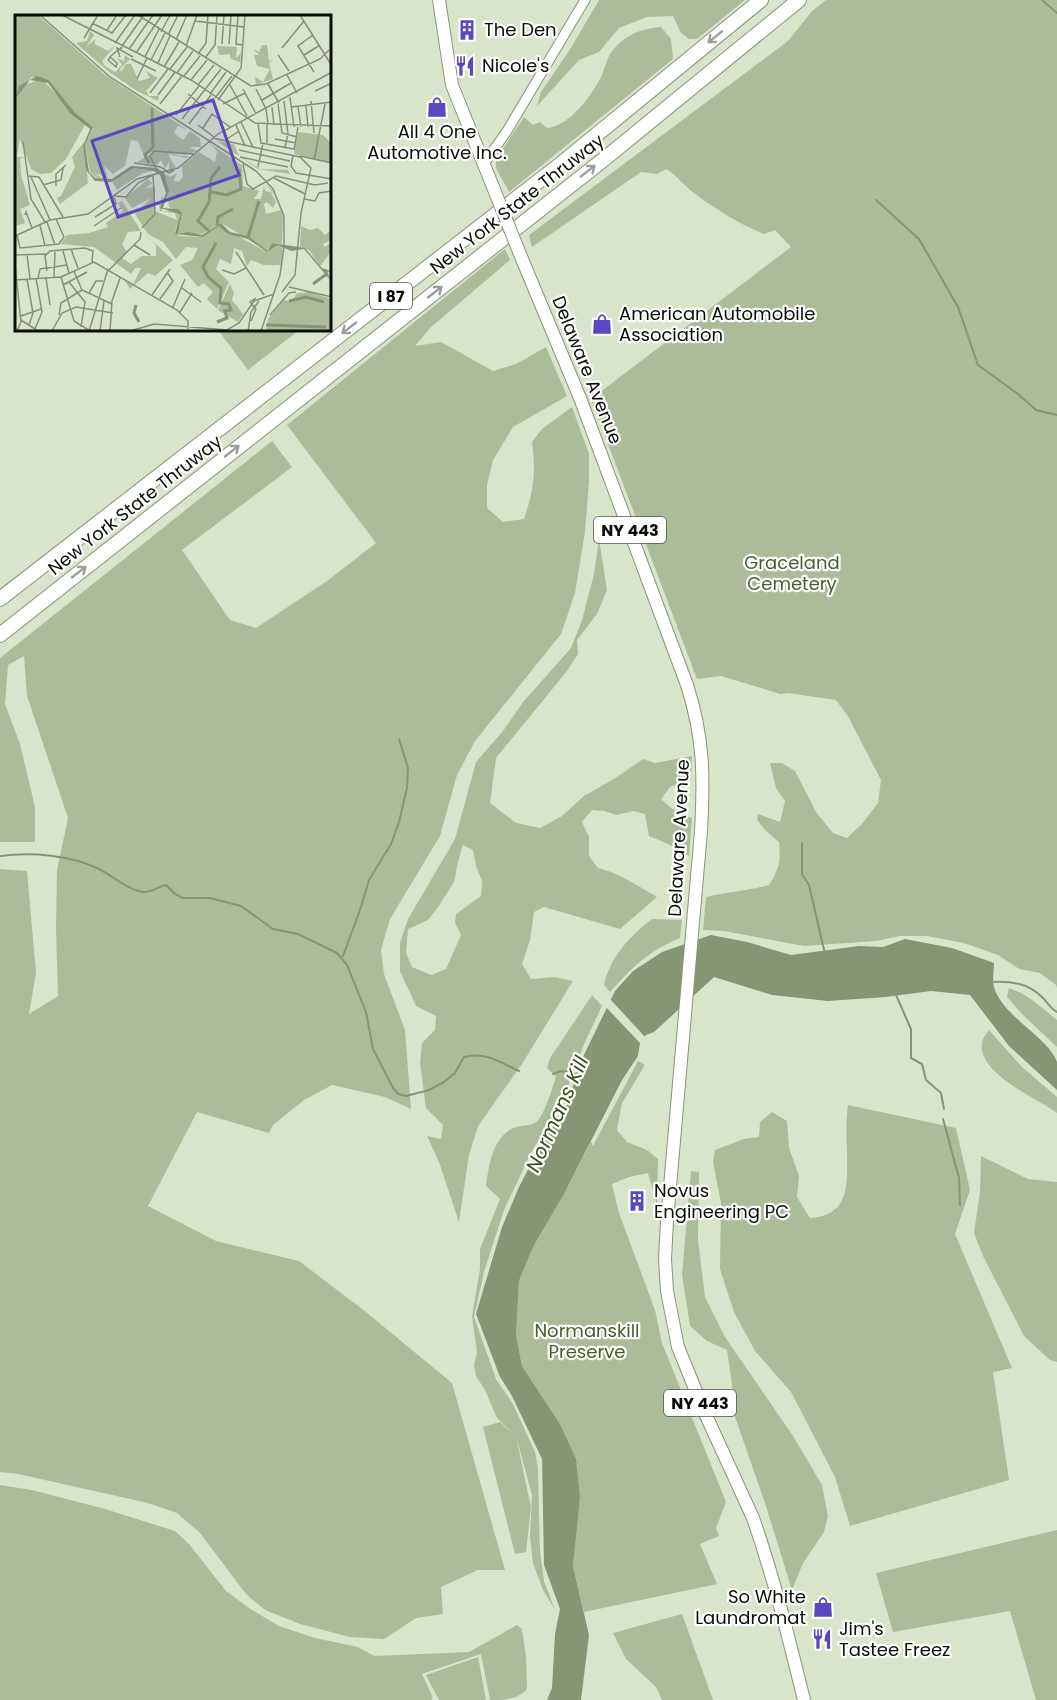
<svg xmlns="http://www.w3.org/2000/svg" width="1057" height="1700" viewBox="0 0 1057 1700" font-family="Poppins,sans-serif">
  <style>
    .green { fill: #acbc99; fill-rule: evenodd }
    .water { fill: #869673 }
    .pier { fill: #d9e5cb }
    .lines { fill: none; stroke-linecap: round; stroke-linejoin: round }
    .stream { stroke: #869673; stroke-width: 2 }
    .minor-casing { stroke: #88937b; stroke-width: 11 }
    .major-casing { stroke: #88937b; stroke-width: 14 }
    .highway-casing { stroke: #88937b; stroke-width: 16 }
    .minor { stroke: #fff; stroke-width: 9 }
    .major { stroke: #fff; stroke-width: 12 }
    .highway { stroke: #fff; stroke-width: 14 }
    .major-bridge-casing { stroke: #88937b; stroke-width: 14; stroke-linecap: butt }
    .major-bridge { stroke: #fff; stroke-width: 12 }
    .oneway { stroke: #9d9e9b }
    .labels { text-anchor: middle; stroke-width: 4.5; stroke-linejoin: round; paint-order: stroke }
    .shield { fill: #fff; stroke: #535650; stroke-width: 1.5 }
    .shield-label { font-size: 16px; font-weight: bold; fill: #090d05 }
    .poi-label { font-size: 18px; fill: #090d05; stroke: #fff; text-anchor: start }
    .street-label { font-size: 18px; fill: #090d05; stroke: #fff }
    .park-label { font-size: 18px; fill: #485e29; stroke: #fff }
    .water-label { font-size: 20px; font-style: italic; fill: #384d17; stroke: #fff }
    .inset-river { fill: none; stroke: #869673; stroke-width: 3 }
    .inset-road { fill: none; stroke: #868f7c; stroke-width: 1.5 }
    .view { fill: #5c47c0; fill-opacity: 0.15; stroke: #5c47c0; stroke-width: 3 }
    .inset-edge { fill: none; stroke: #090d05; stroke-width: 3 }
  </style>
  <rect width="100%" height="100%" fill="#d9e5cb"/>
  <path class="green" d="M599,0H745L697,39H689L681,33L673,16L647,17L619,28L599,52L579,60L537,106L541,92L569,51Z
    M826,0H1057V988L1056,985L1040,973L1019,969L998,955L964,943L927,936H900L876,941L804,946L724,931L703,930L706,897C727,892 748,891 769,885C779,870 781,860 779,842L766,831L757,820L758,814L780,822L785,801L776,788L770,763H782L795,771L816,812L833,833L847,838L862,824L878,803L881,780L849,718L836,700L788,693L780,694L721,676L697,679L591,399L791,247L775,230L764,234C739,224 715,209 694,193C683,185 678,176 666,169L657,174L641,172L532,247L529,235L788,41L812,11Z
    M661,27L671,39L673,59L509,192L496,168V159L524,117L533,125L540,122L547,128C570,126 592,95 602,75C605,67 607,57 613,50C624,35 643,28 661,27Z
    M505,249L510,260L430,328L415,346L441,342L493,371L516,364L546,347L567,396L513,427L493,460L487,485V508L503,522L524,519C534,490 536,472 532,442L542,429L572,407L589,454V482L585,532L575,593L561,634L475,741L457,775L440,836L390,919L381,950L384,974L405,1030L411,1109L385,1097L332,1085L304,1100L273,1125L269,1133L197,1112L148,1206L216,1241L299,1261L366,1312L452,1383L505,1570H478L441,1587L443,1614L416,1618L384,1639L350,1637L300,1624L265,1610L246,1594L200,1533L177,1513L148,1503L18,1474L0,1472V869L27,871L36,973L29,1014L58,996L56,929L57,870L68,818L27,696L24,656L8,665L5,704L20,744L35,807V842H0V658L272,441L292,467L182,550L230,620L256,628L327,581L376,543L287,425Z
    M218,330H299L248,370Z
    M599,539L607,590L597,614L577,640L578,654L567,671L496,758L490,803L516,823L540,828L562,816L584,796L614,779L643,759L655,763L692,756L691,780L670,787L661,799L671,808L692,818L689,856L668,844L649,836L645,814L633,811L617,815L604,811L592,810L582,822L589,837V856L598,868C619,873 638,886 657,897L620,929L544,907L534,912L530,940L522,964L531,979L555,977L573,981L522,1064L478,1126L469,1155L459,1222L439,1162L427,1136L441,1139L443,1125L426,1108L420,1063L422,1043L435,1030L436,1016L416,1006L400,971V943L408,919L455,839L476,762L503,731L523,702L571,648L582,620L594,574ZM463,845L473,850L476,866L482,881L481,896L456,914L455,923L461,935L446,969L431,975L412,967L406,953L408,929L428,920L438,907L454,882L458,862Z
    M652,919L682,920L680,938C648,951 633,967 610,992L604,985C610,957 630,936 652,919Z
    M1009,988C1029,995 1041,1007 1057,1020V1047L1023,1015L1007,997Z
    M592,995L602,1006L585,1042L560,1107L532,1151L504,1210L484,1272L474,1317L496,1379L513,1404L535,1452L538,1468L540,1551L544,1581L555,1610L543,1590L533,1563L530,1536L532,1495L516,1436L531,1507L526,1552L515,1554L483,1427L500,1422L516,1436L497,1418L485,1390L476,1376L474,1365L477,1353L472,1316L480,1269V1249L500,1199L486,1186C489,1164 493,1135 516,1127C522,1125 530,1126 535,1123C544,1118 552,1088 556,1077L547,1068L550,1058Z
    M989,1030L1022,1067L1057,1097V1113C1037,1098 976,1073 982,1042C983,1038 987,1033 989,1030Z
    M638,1061L645,1065L622,1103L617,1130L627,1142L647,1150L658,1159L657,1206L648,1173L629,1177L612,1184L619,1213L655,1310L662,1343L726,1502L716,1528L719,1536L700,1544L717,1584L584,1612L573,1566L580,1499L560,1424L522,1366L516,1335L519,1281L533,1247L564,1194L591,1142L593,1146Z
    M848,1105L956,1128L970,1190L955,1234L1012,1368L993,1372L1009,1480L850,1526L835,1477L791,1392L755,1351L734,1312L720,1269L721,1203L713,1162L715,1150L744,1139L759,1137L760,1122L772,1112L787,1121L789,1148L799,1176L797,1197L810,1218C851,1215 847,1183 847,1152C846,1136 846,1121 848,1105Z
    M981,1156L1028,1179L1057,1182V1362L1050,1360L1024,1336L983,1256L974,1233L980,1192Z
    M691,1171L699,1172L698,1240L705,1297L725,1337L793,1436L822,1485L828,1516L824,1532L803,1563L792,1590L765,1503L733,1411L732,1384L727,1350L707,1341L690,1326L682,1275Z
    M0,1485L32,1490L105,1509L175,1531L189,1544L226,1591L249,1608L279,1626L315,1638L358,1647L374,1656L469,1652L517,1625L522,1629L526,1656L527,1689C517,1700 504,1700 490,1700L481,1654L422,1674L433,1698L431,1700H0Z
    M1057,1530V1700H1036L1010,1611L893,1632L876,1573Z
    M682,1614L713,1700H662L656,1687L626,1659L613,1633Z
    M478,1657L486,1700H439L426,1675Z"/>
  <path class="water" d="M711,935L747,942L791,955L859,946L883,947L905,939L952,948L994,963C994,970 992,980 994,987C1002,1016 1049,1038 1057,1062C1057,1070 1057,1082 1057,1090L1009,1046L970,995L931,991L886,997L828,1001L772,995L714,977L654,1032L646,1035L640,1043L638,1056L622,1080L564,1194L533,1247L519,1281L516,1335L522,1366L560,1424L576,1459L580,1499L573,1566L589,1635L581,1700H547L552,1688L555,1634L560,1609L544,1565L542,1459L512,1396L500,1377L476,1314L502,1227L519,1187L536,1154L568,1103L580,1063L615,991L633,971L662,952Z"/>
  <path class="pier" d="M610,999L646,1038L640,1043L604,1005Z"/>
  <g class="lines">
    <path class="stream" d="M1042,0L1057,13
      M876,200L919,239L958,307L978,365L1018,394L1036,410L1057,415
      M802,843V874L809,885L825,954
      M0,856C31,852 71,855 99,869C113,876 129,891 144,892C151,893 159,886 166,885L175,894L183,898H210L241,906L273,929L298,934L337,953L347,965L366,1012L373,1049L393,1088L398,1094L406,1096L429,1090L444,1082L455,1073L464,1057C485,1051 501,1063 519,1071
      M343,956L360,910L369,880L391,844L399,822L407,788L408,768L399,739
      M992,982C1011,981 1029,983 1043,998C1048,1003 1051,1009 1057,1012
      M896,995L911,1029V1058L922,1064L926,1080L941,1093L944,1109
      M553,1074L561,1071L579,1074
      M943,1119L959,1178L960,1205"/>
    <g class="minor-casing">
      <path id="minor" d="M483,165L507,131L585,0"/>
    </g>
    <g class="major-casing">
      <path id="major" d="M439,0L452,85L491,182
        M522,259L580,398L687,685C704,738 704,777 701,831L667,1221L665,1259L667,1291L678,1347L704,1411L753,1518C774,1578 789,1639 804,1700"/>
    </g>
    <g class="highway-casing">
      <path id="highway" d="M0,599L562,163L761,0
        M0,635L603,160L799,0"/>
    </g>
    <use href="#minor" class="minor"/>
    <use href="#major" class="major"/>
    <use href="#highway" class="highway"/>
    <g class="major-bridge-casing">
      <path id="major-bridge" d="M491,182L522,259"/>
    </g>
    <use href="#major-bridge" class="major-bridge"/>
  </g>
  <defs><path id="oneway-shaft" d="M-6 0H5M1.5-3L5.5 0L1.5 3" fill="none" stroke-width="1.6" stroke-linecap="round" stroke-linejoin="round" transform="scale(1.5)"/></defs>
  <g class="oneway">
    <use href="#oneway-shaft" transform="translate(715 37) rotate(141)"/>
    <use href="#oneway-shaft" transform="translate(588 171) rotate(-38)"/>
    <use href="#oneway-shaft" transform="translate(435 292) rotate(-38)"/>
    <use href="#oneway-shaft" transform="translate(349 328) rotate(142)"/>
    <use href="#oneway-shaft" transform="translate(232 451) rotate(-38)"/>
    <use href="#oneway-shaft" transform="translate(79 572) rotate(-38)"/>
  </g>
  <defs>
    <g id="building-bare" transform="scale(1.62)"><path d="M-4-6H4V6H1V3H-1V6H-4ZM-2.5-4.3h1.7v1.8h-1.7ZM.8-4.3h1.7v1.8H.8ZM-2.5-1h1.7V.8h-1.7ZM.8-1h1.7V.8H.8Z" fill="#5c47c0" stroke="#fff" stroke-width="2.5" paint-order="stroke"/></g>
    <g id="restaurant-bare" transform="scale(1.62)"><path d="M-5-6h1v4h1v-4h1v4h1v-4h1v5L-1.5 .5V6h-2V.5L-5-1ZM5-6V6H3V1.5H1.5Q1.5-4 5-6Z" fill="#5c47c0" stroke="#fff" stroke-width="2.5" paint-order="stroke"/></g>
    <g id="shop-bare" transform="scale(1.62)"><path d="M-5-2.5h2.3a2.7 3.5 0 0 1 5.4 0H5L5.5 6h-11ZM-1.5-2.5h3a1.5 2.3 0 0 0-3 0Z" fill="#5c47c0" stroke="#fff" stroke-width="2.5" paint-order="stroke"/></g>
  </defs>
  <g fill-rule="evenodd">
    <use href="#building-bare" x="467" y="30"/>
    <use href="#restaurant-bare" x="465" y="66"/>
    <use href="#shop-bare" x="437" y="107"/>
    <use href="#shop-bare" x="602" y="324"/>
    <use href="#building-bare" x="637" y="1201"/>
    <use href="#shop-bare" x="823" y="1607"/>
    <use href="#restaurant-bare" x="822" y="1639"/>
  </g>
  <g class="labels">
    <g class="shield">
      <rect x="370" y="283" width="42" height="26" rx="4.5"/>
      <rect x="594" y="517" width="72" height="26" rx="4.5"/>
      <rect x="664" y="1390" width="72" height="26" rx="4.5"/>
    </g>
    <g class="shield-label">
      <text x="391" y="302">I 87</text>
      <text x="630" y="536">NY 443</text>
      <text x="700" y="1409">NY 443</text>
    </g>
    <g class="poi-label">
      <text x="484" y="36">The Den</text>
      <text x="482" y="72">Nicole's</text>
      <text x="437" y="138" text-anchor="middle">All 4 One<tspan x="437" dy="21">Automotive Inc.</tspan></text>
      <text x="619" y="320">American Automobile<tspan x="619" dy="21">Association</tspan></text>
      <text x="654" y="1197">Novus<tspan x="654" dy="21">Engineering PC</tspan></text>
      <text x="806" y="1603" text-anchor="end">So White<tspan x="806" dy="21">Laundromat</tspan></text>
      <text x="839" y="1635">Jim's<tspan x="839" dy="21">Tastee Freez</tspan></text>
    </g>
    <g class="street-label">
      <text transform="translate(517 204) rotate(-38)" y="6">New York State Thruway</text>
      <text transform="translate(587 370) rotate(68)" y="6">Delaware Avenue</text>
      <text transform="translate(135 505) rotate(-38)" y="6">New York State Thruway</text>
      <text transform="translate(679 838) rotate(-87)" y="6">Delaware Avenue</text>
    </g>
    <g class="park-label">
      <text x="792" y="569">Graceland<tspan x="792" dy="21">Cemetery</tspan></text>
      <text x="587" y="1337">Normanskill<tspan x="587" dy="21">Preserve</tspan></text>
    </g>
    <g class="water-label">
      <text transform="translate(557 1114) rotate(-66)" y="7">Normans Kill</text>
    </g>
  </g>
  <g transform="translate(15 15)">
    <rect width="316" height="316" fill="#d9e5cb"/>
    <path d="M0,0H23L90,60L173,115L163,111L159,118L168,125L175,116L185,123L186,132H174L183,136L170,140L156,138L166,141H174L171,143L153,139L161,153L154,155V147L150,154L146,145L142,150L122,147L142,135L129,141L123,126L116,125L110,151L98,159L89,151L93,163L76,157L92,165L80,162L75,157L70,130L78,113L60,99L34,65L17,62L0,79ZM75,16L79,20L71,32L80,24V29L93,36L101,30L87,46L90,51L100,57L107,50L102,43L109,46L110,40L115,44L105,54L106,57L111,49H116L124,66L135,63L131,56L143,63L131,76L134,81H144L143,86L122,76L93,56L61,28L72,26ZM247,30H252L254,46L259,44L254,48L258,64L241,70L240,62L248,67L255,54L242,51L239,40H244L238,34L244,37ZM202,31L222,32L221,43L226,38L225,47L216,44L215,39L204,40ZM27,64L70,110L51,144L36,158L25,159L16,154L5,124L2,142H10L5,144L6,160L15,190L5,194L10,208L0,211V84L9,70ZM283,117L308,120L316,128V148L279,139ZM199,124L207,129L203,126L219,129L224,141L245,154L273,155L275,159L294,162L243,154ZM69,127L73,168L45,189L42,183L46,181L60,152L57,142ZM194,128L227,150L228,171L244,176L239,184H246L249,171L250,176L256,177L261,187L258,193L252,187L249,189L251,199L266,195L259,179L250,169L257,175L263,185L268,202L267,229L257,228L253,236L206,208L187,219H163L167,198L154,192L149,158L155,162L162,158L159,166L164,167L168,162L167,151L184,137L200,147L202,136ZM119,153L138,156L128,158L102,175L97,166ZM133,164L137,168L131,173L140,172V196L162,205L160,198L145,196L144,189L148,180L147,196H159L165,199L160,217L164,221L188,222L204,211L252,237L259,230L268,231L266,250H249L236,245L232,251L227,236L219,233L216,249L205,244L201,254L214,267L202,294L192,284L198,277L189,268L183,272L165,250L177,245L183,233L171,232L161,244L148,227L133,219L120,199L136,183L117,193L110,183ZM107,186L126,216L113,217L107,229L112,237L107,243L116,249L127,241H141V230L130,219L158,245L140,261L133,258L115,274L110,266L118,270L126,253H120L116,259L79,232L46,229L52,220L74,218L93,212L91,208L108,196L103,188ZM286,211L295,215L303,213L310,220L316,215V225L308,229L310,232L316,227V237L305,251L294,235L285,232ZM215,269L219,278L217,285L228,299L223,307L203,295ZM295,277L316,284V316H251L253,304L269,285L277,286L282,278Z" fill="#acbc99"/>
    <path d="M22,61L34,65L60,98L78,112L70,130L74,157L80,163L97,164L116,151L142,153L149,158L154,176L148,193L163,194L167,198L163,219L173,217L187,220L206,208L215,217L233,221L253,236L257,228L290,233L307,253L316,256L312,257L316,266L289,234L276,236L263,230L252,237L233,224L213,219L204,211L188,222L160,219L165,199L145,193L151,178L145,160L139,156L119,153L96,167L80,166L71,155L68,131L75,114L55,98L33,68L15,65L0,84L4,71Z" fill="#869673"/>
    <path class="inset-river" d="M134,148L130,140L138,132L137,93M196,177L212,180L226,174L224,154M202,210L203,202L218,194M195,217L183,206L194,187L196,163L205,152M233,222L244,186M201,228L188,252L193,262L206,273L205,288L214,289L216,295L210,296L212,303L202,307M298,269L313,258M274,286L291,282L309,287M121,290L119,298L124,307M251,310L311,312"/>
    <path class="inset-road" d="M25,0L95,62L241,156L258,174L269,201V232L265,260L246,316M47,0L176,65L240,108L317,111M123,0L236,71L251,69L305,44L314,35M223,0L221,29L228,30M285,0L317,51M180,6L229,12M77,8L97,18L111,0M92,15L102,0M146,17L155,0M153,20L163,0M298,20L283,31L299,57M69,23L83,0M161,25L172,0M100,28L120,0M207,29L209,0M214,29L216,0M107,31L129,0M171,31L182,0M267,33L289,6M114,34L138,0M121,38L147,0M183,39L191,28L193,0M263,40L274,56M289,40L305,30M95,42L102,48L101,52L93,45L94,44L95,42L97,40L107,32L106,34M105,42L102,33L118,42M130,42L144,14M190,43L200,30L202,0M116,44L141,56M136,45L150,18M143,48L155,21M149,52L164,27M155,54L172,32M162,58L178,36M272,60L282,78M169,61L185,41M122,64L132,43M176,65L192,45M253,69L264,88M183,70L199,50M215,70L232,101M228,74L241,99M241,74L251,94L253,109M300,76L317,68M135,78L153,54M173,79L191,94M195,79L211,57M143,80L160,57M275,82L279,112M200,83L217,61M203,85L226,53L230,0M247,85L276,68M269,86L273,119L270,132M296,86L299,118M145,89L167,61M208,89L230,78M263,89L267,118L282,122M291,91L293,112M257,92L259,110M276,92L317,87M283,92L286,112M161,100L184,71M167,104L206,54M226,107L238,132L285,142L296,153L286,198L280,260L267,277M174,109L196,80M243,109L246,128L279,134M252,109V128M183,110L199,122M221,110L230,131M188,113L197,99L215,112M198,123L238,132M260,124L281,128M209,126L224,116M8,127L16,184L30,207M224,135L275,146M279,135L283,112M278,140L276,151L281,158L317,164M285,141L317,148M225,142L273,152M299,145L310,89M119,148L146,152L154,158L159,155M228,149L232,169L238,174L261,161L300,170L313,168M243,152L248,128M141,153L135,141L139,136L179,139M12,161L24,162L48,202M16,162L35,205M259,163L290,179M28,170L46,165L48,153M41,171V159L51,150M100,181L111,182L123,168L138,160L140,199L127,213M289,184L300,186L304,178L317,176M10,200L11,197L17,213M80,202L101,189L99,182M32,207L40,230M25,210L30,231M79,211L106,193M2,220L5,233L44,229L49,222L41,204M0,221L35,205L73,199L122,164L163,153L203,119L317,57M119,230L135,240M56,234L63,253M48,236L54,258M221,237L249,280M12,239L15,264M0,240L31,239M0,250L6,307L2,316M94,255L125,224L126,217M207,255L219,259L231,253M32,256L30,241L35,236L70,233L78,236L77,247M59,256L67,275L97,289M39,262L40,237M46,262L59,306L75,316M23,263L25,254L52,250M31,263L35,290M12,264L18,298L14,310M0,265L46,262L79,247L162,295L173,306V314M54,267L70,287L66,312M48,270L72,257M274,272L317,282M167,273L186,287M74,278L81,266H88M137,280L155,254M145,284L158,266L152,257M158,292L170,264M165,297L177,278M44,300L46,288L67,275M255,300L274,278L281,277M6,301L26,294M6,305L23,316M236,306L241,294L235,287L241,283M20,314L27,297L21,263M37,316L47,298L61,292L98,298M74,316L93,254M85,316L89,286M95,316L97,286L105,263M115,316L139,309L212,315L224,308L239,286L259,279M233,316L236,297L244,286"/>
    <path class="view" d="M198,85L224,160L103,202L77,126Z"/>
    <rect width="316" height="316" class="inset-edge"/>
  </g>
</svg>
